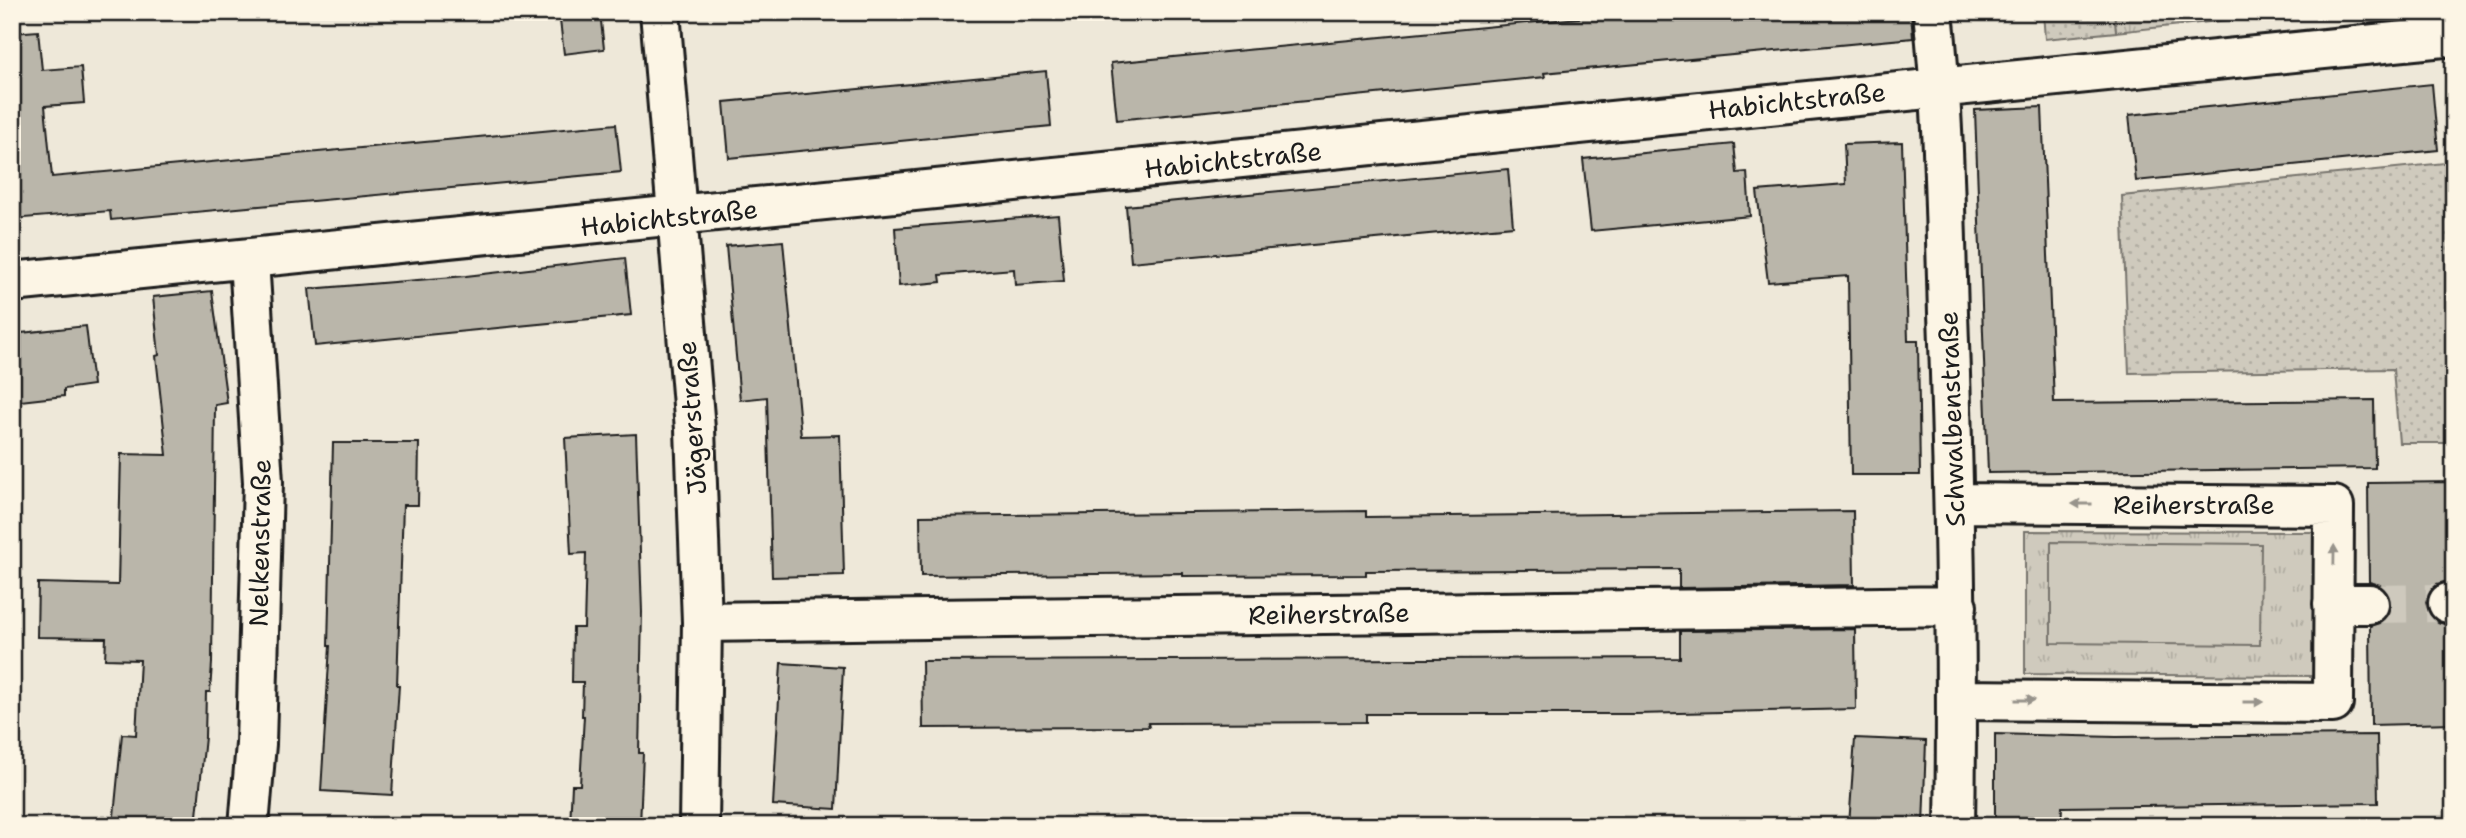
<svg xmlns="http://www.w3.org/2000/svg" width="2466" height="838" viewBox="0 0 2466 838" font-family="'Shantell Sans',sans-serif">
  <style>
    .grass { fill: url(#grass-tufts); stroke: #76736c; stroke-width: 2 }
    .park { fill: #cfcabd; stroke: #76736c; stroke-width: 2 }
    .garden { fill: url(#garden-dots); stroke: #76736c; stroke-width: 2 }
    .building { fill: #bab6aa; stroke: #1c1c1c; stroke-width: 2 }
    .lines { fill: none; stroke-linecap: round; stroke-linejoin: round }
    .minor-tunnel { stroke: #cec9bd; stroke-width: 38; stroke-dasharray: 38 19; stroke-linecap: butt }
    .minor-casing { stroke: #1c1c1c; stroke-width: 44 }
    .minor { stroke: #fcf5e5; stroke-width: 38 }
    .oneway { fill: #97938b }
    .labels { text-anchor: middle; stroke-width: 5; stroke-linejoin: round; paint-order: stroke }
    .street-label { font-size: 26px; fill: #1c1c1c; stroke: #fcf5e5 }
  </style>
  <defs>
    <pattern id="grass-tufts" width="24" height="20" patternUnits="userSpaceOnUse" patternTransform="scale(1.75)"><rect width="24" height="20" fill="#cfcabd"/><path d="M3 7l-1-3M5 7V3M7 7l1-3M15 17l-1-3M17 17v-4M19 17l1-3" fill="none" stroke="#b1ada2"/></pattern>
    <pattern id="garden-dots" width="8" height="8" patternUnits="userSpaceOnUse" patternTransform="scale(1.75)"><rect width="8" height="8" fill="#cfcabd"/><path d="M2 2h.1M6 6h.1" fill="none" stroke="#b1ada2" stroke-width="1.8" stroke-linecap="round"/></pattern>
  </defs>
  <rect width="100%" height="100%" fill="#eee8d9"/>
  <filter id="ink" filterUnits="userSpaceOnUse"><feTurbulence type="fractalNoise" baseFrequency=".0143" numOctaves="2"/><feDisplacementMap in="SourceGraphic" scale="14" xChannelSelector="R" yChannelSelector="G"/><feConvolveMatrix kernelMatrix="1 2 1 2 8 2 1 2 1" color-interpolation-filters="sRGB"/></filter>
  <g filter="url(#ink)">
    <path class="grass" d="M2155,12H2303L2116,32L2114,17Z
      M2025,531L2314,532L2313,676L2025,674Z"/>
    <path class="park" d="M2051,542L2261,544L2260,645L2051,643Z"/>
    <path class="garden" d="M2043,12H2114L2116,32L2045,39Z
      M2454,162V443H2399L2393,369L2129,373L2122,196Z"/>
    <path class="building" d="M559,12H600L604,49L564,54Z
      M1578,12H1911L1913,38L1544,73L1545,77L1117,120L1111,63L1579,18Z
      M38,31L42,70L81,67L84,103L45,106L52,177L616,124L621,172L111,220L110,211L12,219V33Z
      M1046,71L1051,126L729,158L724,102Z
      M2432,84L2438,150L2136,181L2129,115Z
      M2042,107L2054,403L2374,400L2375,468L1988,473L1975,110Z
      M1902,142L1908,341H1918L1920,475H1851L1848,276L1768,282L1757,191L1846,184L1844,144Z
      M1734,144L1737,173L1747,172L1750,216L1591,231L1583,159Z
      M1508,169L1513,226L1131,262L1126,206Z
      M1058,215L1064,281L1015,285L1014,269L940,275L941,282L899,286L895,228Z
      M783,241L801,436L840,435L844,575L772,577L767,397L740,400L726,246Z
      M625,258L631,315L315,346L309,289L466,276Z
      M212,291L227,403L215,405L212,663L210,692H206L205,737L196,826H113L122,734L136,735L140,660L105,659L106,638L37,637L38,583L118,585L121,454L167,455L156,356L159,355L153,297Z
      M86,326L93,385L64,389V396L12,402V334Z
      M636,434L642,612L639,753H643L640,826H570L572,785H580L584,716H582L583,682H572L573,628H584L586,553L571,554L565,438Z
      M333,443H419L418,505H403L397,685H399L392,795L321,791L330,646H328Z
      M2454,482V542H2448V581L2437,584L2429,593L2426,602L2429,614L2438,622L2448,625L2449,667L2454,666V723L2371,725L2370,626L2379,623L2388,615L2391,603L2388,594L2380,585L2369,582L2368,483Z
      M1366,511V517L1853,511L1854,585L1679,588V569L1366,571V575L1183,576V573L921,576L920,516Z
      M1855,629L1856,709L1636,714H1366V722L1148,723L1149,727L923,728L922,661L1680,658V631Z
      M781,663L843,667L836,809L773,805Z
      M1995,734L2116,737L2377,735L2378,803L2062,807L2061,826H1995Z
      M1855,738L1926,741L1923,826H1849Z"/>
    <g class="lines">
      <path class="minor-tunnel" d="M2369,604L2448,603"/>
      <g class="minor-casing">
        <path id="minor" d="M660,12L695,429L702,622L699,826
          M1933,12C1944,112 1945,213 1948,313C1954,484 1958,655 1955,826
          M12,282C827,206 1640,114 2454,36
          M1955,503L2334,506L2333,703L1957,700
          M2448,603H2454
          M2333,604H2369
          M702,622L1957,606
          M249,826L256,744L263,482L249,260"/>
      </g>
      <use href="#minor" class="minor"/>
    </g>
    <defs><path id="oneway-solid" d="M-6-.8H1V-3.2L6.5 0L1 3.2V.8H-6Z" transform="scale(1.75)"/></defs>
    <g class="oneway">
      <use href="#oneway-solid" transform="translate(2082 504) rotate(-180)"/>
      <use href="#oneway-solid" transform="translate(2334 555) rotate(-89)"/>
      <use href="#oneway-solid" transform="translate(2025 700)"/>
      <use href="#oneway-solid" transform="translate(2253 702)"/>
    </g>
  </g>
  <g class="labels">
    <g class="street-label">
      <text transform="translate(1797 101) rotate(-6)" y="9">Habichtstraße</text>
      <text transform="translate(1233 160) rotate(-6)" y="9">Habichtstraße</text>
      <text transform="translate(669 218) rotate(-6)" y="9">Habichtstraße</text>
      <text transform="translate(692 418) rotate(-94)" y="9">Jägerstraße</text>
      <text transform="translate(1952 419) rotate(-92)" y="9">Schwalbenstraße</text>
      <text x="2194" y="514">Reiherstraße</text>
      <text transform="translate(260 543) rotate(-89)" y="9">Nelkenstraße</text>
      <text transform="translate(1329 614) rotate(-1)" y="9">Reiherstraße</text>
    </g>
  </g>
  <rect width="2466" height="838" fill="none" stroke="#fcf5e5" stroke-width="42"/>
  <rect x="21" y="21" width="2424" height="796" fill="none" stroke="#1c1c1c" stroke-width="2.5" filter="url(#ink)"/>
</svg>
